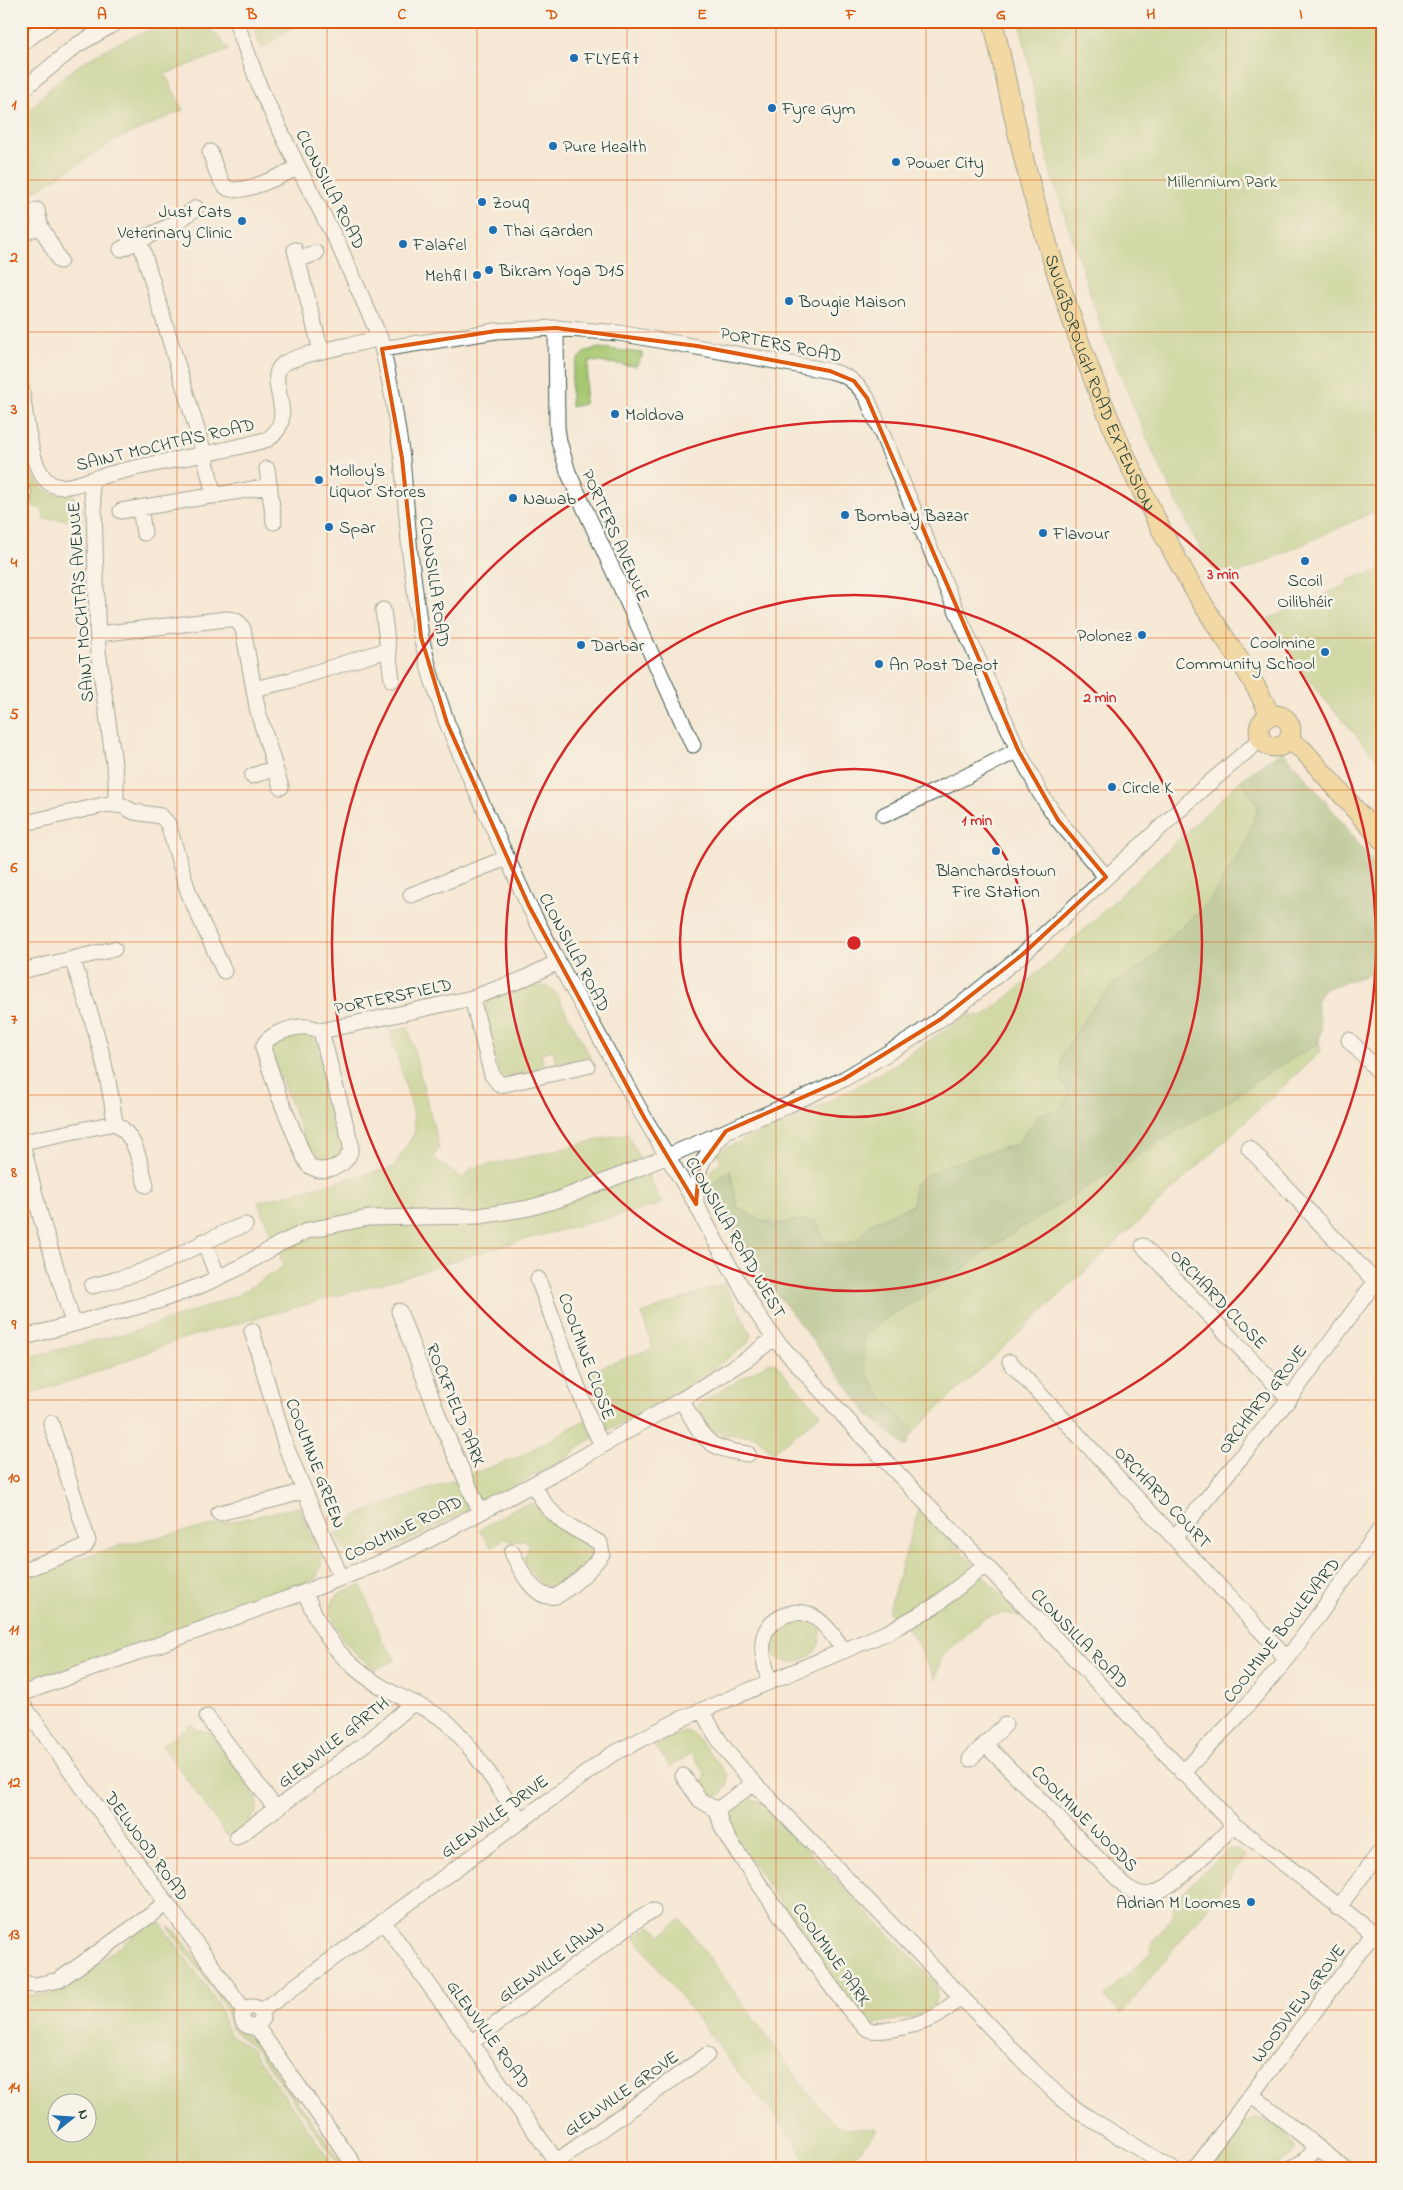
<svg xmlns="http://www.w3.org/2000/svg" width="1403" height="2190" viewBox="0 0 1403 2190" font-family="'Indie Flower',sans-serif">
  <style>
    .green { fill: #a6c770; stroke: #628252; fill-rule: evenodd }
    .forest { fill: #84ac62; stroke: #52744b }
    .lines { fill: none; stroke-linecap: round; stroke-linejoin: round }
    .minor-casing { stroke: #3f574c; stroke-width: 17 }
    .major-casing { stroke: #3f574c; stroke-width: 21 }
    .minor { stroke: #fff; stroke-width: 15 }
    .major { stroke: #eec569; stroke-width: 19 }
    .marked { fill: none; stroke: #de580e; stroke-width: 4; stroke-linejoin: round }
    .grid { fill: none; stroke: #de580e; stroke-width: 1; stroke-opacity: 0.55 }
    .ring { fill: none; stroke: #d62828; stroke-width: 2.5 }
    .poi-dot { fill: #1f6fb2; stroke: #f7f3e8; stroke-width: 2 }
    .labels { text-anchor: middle; stroke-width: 5; stroke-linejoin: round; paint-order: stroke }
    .poi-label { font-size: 18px; fill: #1f3d34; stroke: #f7f3e8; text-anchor: start }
    .park-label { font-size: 18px; fill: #3a5940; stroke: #f7f3e8 }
    .street-label { font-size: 18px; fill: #1f3d34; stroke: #f7f3e8 }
    .centre { fill: #d62828; stroke: #f7f3e8; stroke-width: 2.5 }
    .ring-label { font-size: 15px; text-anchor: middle; font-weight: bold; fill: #d62828; stroke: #f7f3e8; stroke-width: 5; stroke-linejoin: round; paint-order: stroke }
    .neatline { fill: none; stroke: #de580e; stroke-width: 2 }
    .grid-label { font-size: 16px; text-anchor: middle; font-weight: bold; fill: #de580e }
  </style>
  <rect width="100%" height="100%" fill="#f7f3e8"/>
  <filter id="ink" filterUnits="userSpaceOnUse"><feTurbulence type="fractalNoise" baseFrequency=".02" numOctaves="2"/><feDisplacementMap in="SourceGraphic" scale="10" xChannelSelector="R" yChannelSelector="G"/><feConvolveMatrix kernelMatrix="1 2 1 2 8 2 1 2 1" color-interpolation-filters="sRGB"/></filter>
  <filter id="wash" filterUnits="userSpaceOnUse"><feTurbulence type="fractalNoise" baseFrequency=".0096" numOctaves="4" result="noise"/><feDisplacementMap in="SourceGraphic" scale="20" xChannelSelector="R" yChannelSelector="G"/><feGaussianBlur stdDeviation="1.12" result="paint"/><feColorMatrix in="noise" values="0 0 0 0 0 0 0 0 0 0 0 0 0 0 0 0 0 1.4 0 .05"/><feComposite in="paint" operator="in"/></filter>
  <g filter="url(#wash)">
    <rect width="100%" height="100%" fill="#f5e8d4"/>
    <path class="green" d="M183,21C209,21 214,33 229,50L165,74L183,110L116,140L21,200V118C35,105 48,89 62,78C96,50 141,30 183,21Z
      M255,21H309L291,28L262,49L255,31Z
      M1020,21H1382V508L1233,576L1230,571L1223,568L1215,572L1192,533L1153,452L1105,339L1050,170Z
      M600,348L642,353V357L636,366L589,361L584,404L571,407C571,383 568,350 600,348Z
      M21,439C24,456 33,485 50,493C57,495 63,494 70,492C81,499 82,507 82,520L44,519L42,508L34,507L21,489Z
      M1382,570V765L1301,672L1268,619L1348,584L1347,580Z
      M1241,780L1258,805L1247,841L1208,903L1175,933L1143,966L1114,984L1061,1079L1068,1093L1061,1109L1040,1114L1017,1144L984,1153L914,1185L913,1205L871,1223L861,1237L850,1243L825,1242L801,1220C770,1225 764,1225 737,1206L730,1170L709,1187C710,1175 710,1167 722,1162L716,1152L798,1117L849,1091L891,1067L966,1015L984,1016L1049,963Z
      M527,986L547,987L555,992L591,1058L560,1063L556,1061L553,1050L541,1053L543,1062L539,1069L507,1078L502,1076L498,1069L484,1014C481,994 513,991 527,986Z
      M408,1027L439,1148L434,1157L440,1164L463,1178L471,1168L519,1159L627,1133L662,1204L515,1242L396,1279L178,1340L83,1377L21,1396V1359L130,1332L194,1311L238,1295L284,1266L258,1202L394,1167L415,1132L413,1111L390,1032Z
      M301,1034L312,1035L317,1042L345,1148V1151L335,1160L321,1163L311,1156L271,1053C272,1038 290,1037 301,1034Z
      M1319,1043L1321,1051L915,1430C885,1404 858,1379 864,1337L887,1318L1003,1239L1175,1132L1223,1104L1274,1069Z
      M724,1283L751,1334L748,1343C716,1367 684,1389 650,1409C620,1426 592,1433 568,1458L412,1539L362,1560C348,1558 340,1546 335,1534L357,1515L521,1456L583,1421L606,1412L591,1371L653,1348L642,1314Z
      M770,1362L775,1363L821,1414L772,1453L756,1436C726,1433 705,1441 698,1404Z
      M533,1503L591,1546L594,1554L583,1566L552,1589C539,1587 529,1570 524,1559L529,1547L524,1539L514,1543L504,1538L492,1548L479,1530L515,1508Z
      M920,1506L1021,1617L1004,1613L985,1617L941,1657L936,1680L912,1634L888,1612Z
      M299,1507L321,1558V1567L316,1578L279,1594L165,1636L50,1674L38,1678L21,1675V1578L121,1545Z
      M361,1585L382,1640L396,1660L376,1669C372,1666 367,1664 363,1660C348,1649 317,1610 339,1594C345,1590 354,1588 361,1585Z
      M804,1618L820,1628C829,1671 750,1675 776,1629L796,1619Z
      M192,1724L196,1730L210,1732L257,1798C261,1818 242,1826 228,1837L162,1745Z
      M684,1731L694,1734L728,1775L727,1786L720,1795H708L706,1797L701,1790L705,1773L691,1753L670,1767L655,1745Z
      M747,1798L762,1803L936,1983L937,2000L931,2010L922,2015L875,2024L861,2017L732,1834C726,1814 727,1807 747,1798Z
      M1228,1849L1237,1850L1246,1856L1208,1907L1121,2014L1104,1997L1151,1952L1152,1942L1173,1915L1174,1900Z
      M681,1919L802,2085L836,2127L878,2129L844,2169H811L791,2136L736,2069L635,1937L650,1926L662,1935Z
      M156,1923H160L165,1929L217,2002L229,2034L251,2049L337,2169H21V1995H49L67,1986L146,1927ZM58,2102H88V2132H58Z
      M168,1927L176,1931L229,2005L236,2028L256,2043L346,2169H343L339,2164L258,2052L231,2029L225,2008L218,1996Z
      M1253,2118C1269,2118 1291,2134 1296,2149C1281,2174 1235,2169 1210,2169L1243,2123Z"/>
    <path class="forest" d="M1282,750L1331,808L1382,874V958L1372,974L1323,989L1316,1002L1321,1029L1319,1043L1274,1069L1223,1104L1175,1132L1003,1239L930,1293L887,1318L864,1336C857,1378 886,1405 915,1430L906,1447L870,1416L752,1261L709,1187L730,1170L737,1206L755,1218L774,1225L801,1220L817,1221L825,1242L850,1243L861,1237L871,1223L913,1205L914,1185L923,1177L947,1165L1017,1144L1040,1114L1061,1109L1068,1093L1061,1079L1062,1055L1091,1009L1114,984L1143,966L1175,933L1208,903L1247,841L1258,806L1241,780Z"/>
  </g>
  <g filter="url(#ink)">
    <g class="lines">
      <g class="minor-casing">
        <path id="minor" d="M236,21L260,88L298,167L339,246L380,338L392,393L402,458L410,553L421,637L431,676L447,723L473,784L529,906L558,962L645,1119L696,1204L716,1242L754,1309L774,1338L859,1433L1233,1824L1382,1940
          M21,44L52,21
          M21,91L77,45L119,21
          M210,152C214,162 217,179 226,187C237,198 285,174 298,167
          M37,210L40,225L60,261
          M21,235L40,225
          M140,241L204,453L214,496
          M121,249L176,223L196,208
          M295,250L321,351
          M298,260L316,253
          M556,328L557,427L559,441L568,472L693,745
          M382,349L496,331L556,328L619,333L830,371C848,375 857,383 867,398L950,596L1018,750L1040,793L1058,820L1106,877
          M21,387C26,411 28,470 51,484C63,491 83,482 96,478C152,461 211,456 268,439C300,417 264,381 282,365C296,353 358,345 380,338
          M267,469L274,522
          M90,480L94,508L98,651L116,778V804
          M140,508L144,533
          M121,511L270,486
          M22,512L24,493
          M383,610L392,680
          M98,634L226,619C235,619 239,621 243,629L258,712L281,787
          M254,689L288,681L387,650
          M252,776L275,768
          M884,815L955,782L1018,750
          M21,824L108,804L123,806L134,812L161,816L168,824L189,894L224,971
          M411,895L507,858
          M72,959C91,1013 108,1066 115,1123C137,1137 139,1161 146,1185
          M21,971L114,949
          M472,998L492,1075L500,1085L587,1066
          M321,1031C318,1030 313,1028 309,1027C296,1026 266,1033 263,1048L279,1096L304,1157L309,1166L318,1170C335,1170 350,1163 351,1145L321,1031L472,998L521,980L558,962
          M1349,1040L1382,1075
          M21,1139L41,1218L73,1323
          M22,1142L115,1123
          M1249,1148L1382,1289
          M696,1204C696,1168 700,1160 724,1134
          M204,1241L218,1278
          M1143,1246L1289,1399
          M538,1279L591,1423L602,1445
          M92,1286C112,1281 131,1276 150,1268C183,1255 211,1236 245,1225
          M399,1311L440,1420L480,1512
          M252,1331L286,1447L341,1578
          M21,1338L158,1301L200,1286L241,1267L279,1244L309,1230L368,1218L479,1216L529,1208L560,1199L639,1168L788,1105L844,1079L913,1038L963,1003L1023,954L1200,791L1261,739
          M1010,1362L1287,1659
          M681,1400C704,1436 701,1448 748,1454
          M219,1513L284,1497L304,1490
          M1175,1537L1289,1399L1375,1282
          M512,1552C519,1567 534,1601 556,1596C562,1594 567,1589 572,1585C584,1576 593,1566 602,1554L600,1543L564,1523L547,1507L533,1485
          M21,1571L80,1549L85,1546L88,1541L51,1423
          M305,1592C324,1641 347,1669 393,1693C411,1702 431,1710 447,1722C456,1729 463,1740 470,1748C488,1771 504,1796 521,1820
          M769,1682C766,1668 760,1650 764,1636C766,1628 774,1621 781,1617C811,1601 829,1629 844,1651
          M21,1694L305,1592L387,1560L425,1542L567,1466L681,1400L747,1359L774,1338
          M21,1702L244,2010
          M702,1710C718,1742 730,1757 754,1783L1031,2069L1062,2099L1081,2113L1172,2169
          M207,1717L276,1809
          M985,1744L1124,1885C1132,1891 1140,1896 1151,1894C1173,1890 1217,1842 1234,1825
          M970,1759L1005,1725
          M1182,1773L1238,1716L1287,1659L1382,1527
          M683,1776L700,1800L717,1810L722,1827L729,1840C746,1864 854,2027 870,2030C884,2033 928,2023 940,2014C947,2009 954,2003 961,1997
          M717,1810L754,1783
          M237,1837L369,1741L413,1703
          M1338,1908L1382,1849
          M383,1921L562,2169
          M21,1983L35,1985L59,1980L166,1904
          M242 2017a10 10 0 1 1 20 0a10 10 0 1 1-20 0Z
          M260,2012L611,1755L679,1720L888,1632L935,1606L985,1565
          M256,2026L357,2169
          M472,2042L644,1915L653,1911
          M1252,2095L1345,2169
          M557,2161L707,2055
          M1195,2169L1373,1934
          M1290,2169L1306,2160L1317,2147"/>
      </g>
      <g class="major-casing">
        <g id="major">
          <path id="s1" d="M993,21C1006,78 1017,135 1032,191C1062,296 1097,402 1146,499C1165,538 1185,576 1208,612C1229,646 1255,679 1270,716"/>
          <circle cx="1275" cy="731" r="16"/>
          <path d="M1289,740L1303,750L1382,840"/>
        </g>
      </g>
      <use href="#minor" class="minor"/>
      <use href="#major" class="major"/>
    </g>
  </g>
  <path d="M0 0H1403V2190H0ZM556,328L697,346L830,371L854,381L867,398L1018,750L1058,820L1106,877L1023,954L941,1019L844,1079L726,1131L699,1168L696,1204L645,1119L529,906L447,723L421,637L402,458L382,349L496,331Z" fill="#f5e8d4" fill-opacity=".55" fill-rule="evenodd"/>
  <path class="marked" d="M556,328L697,346L830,371L854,381L867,398L1018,750L1058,820L1106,877L1023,954L941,1019L844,1079L726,1131L699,1168L696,1204L645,1119L529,906L447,723L421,637L402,458L382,349L496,331Z"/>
  <path class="grid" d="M177,21V2169M327,21V2169M477,21V2169M627,21V2169M776,21V2169M926,21V2169M1076,21V2169M1226,21V2169M21,180H1382M21,332H1382M21,485H1382M21,638H1382M21,790H1382M21,942H1382M21,1095H1382M21,1248H1382M21,1400H1382M21,1552H1382M21,1705H1382M21,1858H1382M21,2010H1382"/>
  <g class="ring">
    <circle cx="854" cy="943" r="174"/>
    <circle cx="854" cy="943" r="348"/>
    <circle cx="854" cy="943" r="522"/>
  </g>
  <g class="poi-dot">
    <circle cx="574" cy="58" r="5"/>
    <circle cx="772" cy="108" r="5"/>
    <circle cx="553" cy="146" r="5"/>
    <circle cx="896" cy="162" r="5"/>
    <circle cx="482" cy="202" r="5"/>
    <circle cx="242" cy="221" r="5"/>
    <circle cx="493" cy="230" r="5"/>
    <circle cx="403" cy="244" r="5"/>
    <circle cx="489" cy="270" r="5"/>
    <circle cx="477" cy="275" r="5"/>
    <circle cx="789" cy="301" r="5"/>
    <circle cx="615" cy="414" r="5"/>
    <circle cx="319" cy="480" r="5"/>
    <circle cx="513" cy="498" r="5"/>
    <circle cx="845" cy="515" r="5"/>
    <circle cx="329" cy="527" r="5"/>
    <circle cx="1043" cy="533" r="5"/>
    <circle cx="1305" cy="561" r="5"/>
    <circle cx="1142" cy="635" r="5"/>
    <circle cx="581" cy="645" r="5"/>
    <circle cx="1325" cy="652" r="5"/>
    <circle cx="879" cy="664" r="5"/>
    <circle cx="1112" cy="787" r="5"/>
    <circle cx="996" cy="851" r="5"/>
    <circle cx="1251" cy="1902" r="5"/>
  </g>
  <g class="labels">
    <g class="poi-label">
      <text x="584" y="64">FLYEfit</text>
      <text x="782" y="114">Fyre Gym</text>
      <text x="563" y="152">Pure Health</text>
      <text x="906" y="168">Power City</text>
      <text x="492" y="208">Zouq</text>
      <text x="232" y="217" text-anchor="end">Just Cats<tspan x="232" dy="21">Veterinary Clinic</tspan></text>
      <text x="503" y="236">Thai Garden</text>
      <text x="413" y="250">Falafel</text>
      <text x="499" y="276">Bikram Yoga D15</text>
      <text x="467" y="281" text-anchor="end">Mehfil</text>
      <text x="799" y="307">Bougie Maison</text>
      <text x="625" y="420">Moldova</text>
      <text x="329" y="476">Molloy's<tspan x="329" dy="21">Liquor Stores</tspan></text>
      <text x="523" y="504">Nawab</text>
      <text x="855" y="521">Bombay Bazar</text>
      <text x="339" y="533">Spar</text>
      <text x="1053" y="539">Flavour</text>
      <text x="1305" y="586" text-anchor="middle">Scoil<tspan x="1305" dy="21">Oilibhéir</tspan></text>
      <text x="1132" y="641" text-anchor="end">Polonez</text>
      <text x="1315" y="648" text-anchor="end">Coolmine<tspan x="1315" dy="21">Community School</tspan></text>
      <text x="591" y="651">Darbar</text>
      <text x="889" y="670">An Post Depot</text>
      <text x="1122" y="793">Circle K</text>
      <text x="996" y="876" text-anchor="middle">Blanchardstown<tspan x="996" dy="21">Fire Station</tspan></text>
      <text x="1241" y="1908" text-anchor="end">Adrian M Loomes</text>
    </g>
    <g class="park-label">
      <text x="1222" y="187">Millennium Park</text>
    </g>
    <g class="street-label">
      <text transform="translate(331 189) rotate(63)" y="6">CLONSILLA ROAD</text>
      <text transform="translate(781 344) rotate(11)" y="6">PORTERS ROAD</text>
      <text dy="6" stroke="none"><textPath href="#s1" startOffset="378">SNUGBOROUGH ROAD EXTENSION</textPath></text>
      <text transform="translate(165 444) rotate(-13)" y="6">SAINT MOCHTA'S ROAD</text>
      <text transform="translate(616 535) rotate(66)" y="6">PORTERS AVENUE</text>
      <text transform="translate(435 582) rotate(82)" y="6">CLONSILLA ROAD</text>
      <text transform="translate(80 602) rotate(-94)" y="6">SAINT MOCHTA'S AVENUE</text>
      <text transform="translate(575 952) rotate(62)" y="6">CLONSILLA ROAD</text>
      <text transform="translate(393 996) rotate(-12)" y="6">PORTERSFIELD</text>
      <text transform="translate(736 1237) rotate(60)" y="6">CLONSILLA ROAD WEST</text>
      <text transform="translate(1219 1299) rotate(46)" y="6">ORCHARD CLOSE</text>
      <text transform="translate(587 1356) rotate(70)" y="6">COOLMINE CLOSE</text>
      <text transform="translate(1262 1399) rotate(-52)" y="6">ORCHARD GROVE</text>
      <text transform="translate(456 1405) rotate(68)" y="6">ROCKFIELD PARK</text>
      <text transform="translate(316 1463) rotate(69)" y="6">COOLMINE GREEN</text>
      <text transform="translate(1163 1497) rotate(47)" y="6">ORCHARD COURT</text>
      <text transform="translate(403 1528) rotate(-26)" y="6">COOLMINE ROAD</text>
      <text transform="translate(1281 1630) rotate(-52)" y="6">COOLMINE BOULEVARD</text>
      <text transform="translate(1080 1638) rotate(46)" y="6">CLONSILLA ROAD</text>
      <text transform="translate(333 1742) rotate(-38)" y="6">GLENVILLE GARTH</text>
      <text transform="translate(494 1816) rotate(-36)" y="6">GLENVILLE DRIVE</text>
      <text transform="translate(1085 1818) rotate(45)" y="6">COOLMINE WOODS</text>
      <text transform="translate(147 1846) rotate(54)" y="6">DELWOOD ROAD</text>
      <text transform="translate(832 1954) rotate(55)" y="6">COOLMINE PARK</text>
      <text transform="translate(551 1961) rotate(-36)" y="6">GLENVILLE LAWN</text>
      <text transform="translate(1298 2003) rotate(-53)" y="6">WOODVIEW GROVE</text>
      <text transform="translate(489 2034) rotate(54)" y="6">GLENVILLE ROAD</text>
      <text transform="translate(621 2093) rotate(-35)" y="6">GLENVILLE GROVE</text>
    </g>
  </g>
  <circle cx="854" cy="943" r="8" class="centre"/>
  <g class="ring-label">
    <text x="1223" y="579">3 min</text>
    <text x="1100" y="702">2 min</text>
    <text x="977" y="825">1 min</text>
  </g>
  <rect width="1403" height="2190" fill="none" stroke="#f7f3e8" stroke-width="55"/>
  <g transform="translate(72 2118) rotate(73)"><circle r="24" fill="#f7f3e8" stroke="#a1aaa0"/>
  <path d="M0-4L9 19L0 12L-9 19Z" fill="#1f6fb2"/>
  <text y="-8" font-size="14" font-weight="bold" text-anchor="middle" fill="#1f3d34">N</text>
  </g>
  <rect x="28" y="28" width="1348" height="2134" class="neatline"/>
  <g class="grid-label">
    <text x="102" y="19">A</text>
    <text x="252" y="19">B</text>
    <text x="402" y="19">C</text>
    <text x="552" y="19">D</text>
    <text x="702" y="19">E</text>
    <text x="851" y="19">F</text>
    <text x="1001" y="19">G</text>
    <text x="1151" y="19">H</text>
    <text x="1301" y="19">I</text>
    <text x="14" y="109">1</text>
    <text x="14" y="262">2</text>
    <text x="14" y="414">3</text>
    <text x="14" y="567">4</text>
    <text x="14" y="719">5</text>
    <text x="14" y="872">6</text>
    <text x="14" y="1024">7</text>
    <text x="14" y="1177">8</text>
    <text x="14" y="1329">9</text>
    <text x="14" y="1482">10</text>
    <text x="14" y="1634">11</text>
    <text x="14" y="1787">12</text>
    <text x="14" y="1939">13</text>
    <text x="14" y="2092">14</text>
  </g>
</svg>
